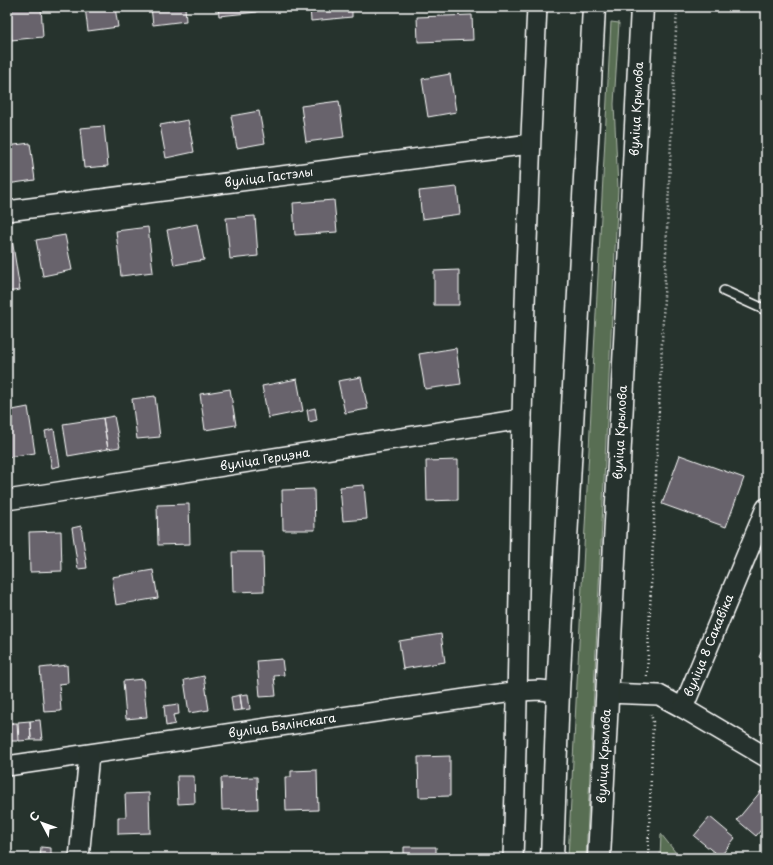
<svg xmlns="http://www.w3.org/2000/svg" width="773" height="865" viewBox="0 0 773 865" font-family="'Playpen Sans',sans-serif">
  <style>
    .green { fill: #586e53; stroke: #acb6a9 }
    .building { fill: #68636c; stroke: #fff }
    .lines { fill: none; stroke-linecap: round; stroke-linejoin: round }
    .service-casing { stroke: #fff; stroke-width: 12 }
    .minor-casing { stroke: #fff; stroke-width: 22 }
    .secondary-casing { stroke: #fff; stroke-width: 25 }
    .path { stroke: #fff; stroke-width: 2.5; stroke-dasharray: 1 3; stroke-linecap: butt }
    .service { stroke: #26332d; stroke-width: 9 }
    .minor { stroke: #26332d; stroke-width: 19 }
    .secondary { stroke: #26332d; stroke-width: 22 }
    .labels { text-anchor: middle; stroke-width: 3; stroke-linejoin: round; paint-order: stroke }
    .street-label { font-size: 12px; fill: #fff; stroke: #26332d }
  </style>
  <rect width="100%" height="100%" fill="#26332d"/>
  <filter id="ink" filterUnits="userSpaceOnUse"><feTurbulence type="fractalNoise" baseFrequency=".025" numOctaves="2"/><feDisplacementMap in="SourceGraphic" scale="8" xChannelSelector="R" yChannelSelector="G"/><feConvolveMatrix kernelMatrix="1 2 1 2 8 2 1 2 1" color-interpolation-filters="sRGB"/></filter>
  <g filter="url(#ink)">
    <path class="green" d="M611,22L619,23L614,104L618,188L586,858H568Z
      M661,834L680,858H660Z"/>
    <path class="building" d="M9,7H41L43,37L11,40Z
      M85,7H115L118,27L88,31Z
      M151,7H185L186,21L153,25Z
      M218,7H256L257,12L219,16Z
      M310,7H352V17L311,21Z
      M472,15L473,40L418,42L417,17Z
      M450,74L456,112L428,117L422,79Z
      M339,101L344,137L306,142L301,106Z
      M259,111L265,143L237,148L231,116Z
      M188,120L194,152L166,158L160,125Z
      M104,126L108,166L84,168L80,128Z
      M30,143L35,180L7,184V146Z
      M457,187L460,214L422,219L419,191Z
      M334,200L337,232L295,235L293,203Z
      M255,216L258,256L230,259L226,218Z
      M197,224L204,260L174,265L167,230Z
      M148,227L153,272L121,276L116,231Z
      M65,235L72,270L43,276L36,240Z
      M12,239L20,290L7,292V240Z
      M459,270V305H434V271Z
      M456,348L461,384L425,389L419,354Z
      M361,377L368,409L345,413L338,381Z
      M297,379L303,411L268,418L262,386Z
      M230,389L236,425L205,430L200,394Z
      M155,396L160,437L137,439L132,399Z
      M28,407L35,453L7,457V411Z
      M315,408L317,420L309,422L307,410Z
      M114,416L120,447L108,449L103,418Z
      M103,418L108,449L68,456L63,424Z
      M54,429L60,466L52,468L45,431Z
      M680,455L744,478L726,527L662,504Z
      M458,460V500L427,501L426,461Z
      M364,485L367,519L343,521L340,487Z
      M314,489L315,530H283L282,490Z
      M189,504L190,544L158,545L157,505Z
      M81,526L87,568L78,569L72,528Z
      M61,531L62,571L30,572L29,532Z
      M232,552H263L264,591L233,592Z
      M153,570L158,598L116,605L112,577Z
      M441,634L445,662L403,669L399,641Z
      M766,642V661L759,657Z
      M282,659L284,675L274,676L276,696L260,697L257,661Z
      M67,665L68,683L59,684L61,711L44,712L40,668Z
      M204,676L209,710L189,713L184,680Z
      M143,679L147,717L126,719L123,681Z
      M248,694L250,709L242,710L240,695Z
      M240,695L242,710L233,711L231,697Z
      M178,704L179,714L173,715L175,724L166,726L164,706Z
      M40,720L42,740H31L30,721Z
      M30,721L31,740L19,741L18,722Z
      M7,723H17L18,741H8Z
      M450,756V796L419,797L418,757Z
      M317,770L318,810L286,811L285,777H291V771Z
      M177,776H194L195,803L178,804Z
      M257,777L258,809L222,810L221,778Z
      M761,791L766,795V824L756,836L737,820Z
      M149,793L150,833L118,834V817H126L125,794Z
      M710,817L735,838L720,857L694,836Z
      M41,847L51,848V855L59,856V858H40Z
      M404,847H436V858H404Z"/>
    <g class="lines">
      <g class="service-casing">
        <path id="service" d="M724,291L766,310"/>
      </g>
      <g class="minor-casing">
        <g id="minor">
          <path id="s1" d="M7,211L530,144"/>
          <path id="s2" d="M7,500L522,419"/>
          <path id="s3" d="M606,693L659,695L683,708L766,508"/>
          <path d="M683,708L766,757"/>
          <path id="s4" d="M7,766L519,691L540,690L558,692"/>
          <path d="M79,858L89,755"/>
          <path d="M513,858C518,711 519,564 522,417C525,281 530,144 537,7"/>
        </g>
      </g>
      <g class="secondary-casing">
        <g id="secondary">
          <path d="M552,858L558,692L594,7"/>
          <path id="s5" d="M599,858L642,7"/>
        </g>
      </g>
      <path class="path" d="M647,676L677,7
        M648,858L653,722L651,714"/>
      <use href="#service" class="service"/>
      <use href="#minor" class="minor"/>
      <use href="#secondary" class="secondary"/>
    </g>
  </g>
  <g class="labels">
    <g class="street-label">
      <text dy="4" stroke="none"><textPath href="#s5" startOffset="750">вуліца Крылова</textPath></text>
      <text dy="4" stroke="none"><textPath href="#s1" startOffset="264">вуліца Гастэлы</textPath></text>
      <text dy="4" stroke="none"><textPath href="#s5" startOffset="426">вуліца Крылова</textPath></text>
      <text dy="4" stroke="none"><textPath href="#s2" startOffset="261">вуліца Герцэна</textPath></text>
      <text dy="4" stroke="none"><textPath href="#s3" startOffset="148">вуліца 8 Сакавіка</textPath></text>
      <text dy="4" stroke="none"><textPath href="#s4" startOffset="278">вуліца Бялінскага</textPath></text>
      <text dy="4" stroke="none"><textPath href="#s5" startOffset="102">вуліца Крылова</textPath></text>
    </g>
  </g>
  <rect width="773" height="865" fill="none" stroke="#26332d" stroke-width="24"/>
  <rect x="12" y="12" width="749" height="841" fill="none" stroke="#fff" stroke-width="1.5" filter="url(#ink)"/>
  <g transform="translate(42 823) rotate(311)" stroke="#26332d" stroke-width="3" paint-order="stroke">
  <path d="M0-3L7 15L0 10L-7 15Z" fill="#ffffff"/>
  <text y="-6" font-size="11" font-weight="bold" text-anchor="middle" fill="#ffffff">С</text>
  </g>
</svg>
